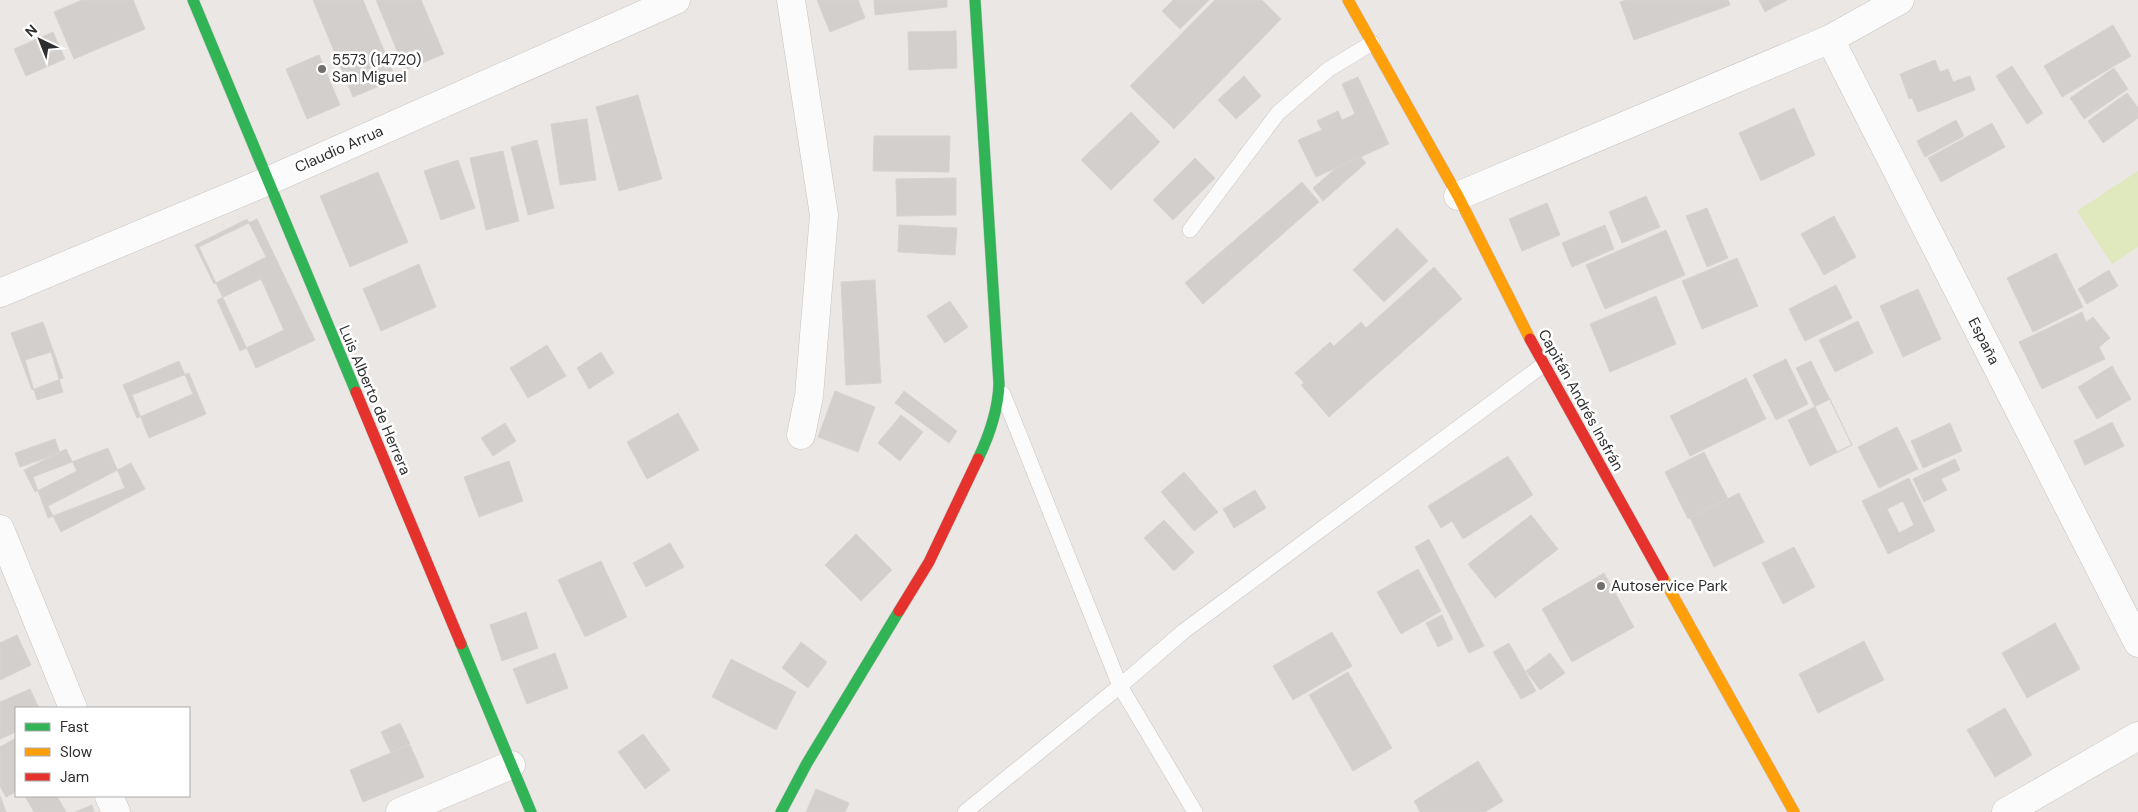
<svg xmlns="http://www.w3.org/2000/svg" width="2138" height="812" viewBox="0 0 2138 812" font-family="'DM Sans',sans-serif">
  <style>
    .pitch { fill: #e0e8bd }
    .building { fill: #d2cfcd; stroke: #d6d3d0; fill-rule: evenodd }
    .lines { fill: none; stroke-linecap: round; stroke-linejoin: round }
    .lane-casing { stroke: #c6c4c4; stroke-width: 16 }
    .street-casing { stroke: #c6c4c4; stroke-width: 29 }
    .fast-casing { stroke: #c6c4c4; stroke-width: 12 }
    .slow-casing { stroke: #c6c4c4; stroke-width: 12 }
    .jam-casing { stroke: #c6c4c4; stroke-width: 12 }
    .lane { stroke: #fcfbfb; stroke-width: 15 }
    .street { stroke: #fcfbfb; stroke-width: 28 }
    .fast { stroke: #30b455; stroke-width: 11 }
    .slow { stroke: #ff9f0a; stroke-width: 11 }
    .jam { stroke: #e5322d; stroke-width: 11 }
    .poi-dot { fill: #706f6e; stroke: #fff; stroke-width: 2 }
    .labels { text-anchor: middle; stroke-width: 5; stroke-linejoin: round; paint-order: stroke }
    .poi-label { font-size: 15px; fill: #2e2e2e; stroke: #fff; text-anchor: start }
    .street-label { font-size: 15px; fill: #2e2e2e; stroke: #fff }
  </style>
  <rect width="100%" height="100%" fill="#ebe7e4"/>
  <path class="pitch" d="M2138,171V247L2112,264L2077,211Z"/>
  <path class="building" d="M82,0H133L145,29L74,59L54,12Z
    M313,0H363L396,79L353,97Z
    M376,0H421L444,54L405,70Z
    M817,0H858L865,18L830,32Z
    M874,0H947V7L875,15Z
    M1173,0H1209L1180,29L1162,11Z
    M1215,0H1262L1281,19L1174,129L1130,86Z
    M1626,0H1728L1730,5L1634,40L1620,2Z
    M1759,0H1787L1765,12Z
    M2113,25L2131,56L2062,97L2044,66Z
    M956,31L957,68L909,70L908,32Z
    M53,32L65,59L26,76L14,49Z
    M319,55L340,105L307,119L286,69Z
    M1935,60L1940,72L1948,69L1953,82L1970,76L1975,90L1918,112L1912,98L1909,99L1900,74Z
    M2012,66L2043,113L2027,124L1996,76Z
    M2114,68L2128,89L2084,119L2070,98Z
    M1244,76L1261,96L1236,119L1218,100Z
    M1358,77L1389,144L1316,177L1298,140L1322,130L1317,121L1338,111L1342,120L1355,114L1342,84Z
    M2127,93L2138,108V118L2103,143L2088,121Z
    M638,95L662,179L619,191L596,107Z
    M1794,108L1815,155L1761,181L1739,133Z
    M1131,112L1160,142L1111,190L1081,160Z
    M587,119L596,180L560,185L551,124Z
    M1956,120L1964,136L1925,157L1917,141Z
    M1992,123L2005,147L1941,182L1928,158Z
    M874,136H950L949,172L873,171Z
    M537,140L554,208L528,215L511,147Z
    M503,151L519,221L486,230L470,158Z
    M1361,157L1366,163L1323,201L1313,188L1336,168Z
    M1195,158L1215,178L1173,220L1153,200Z
    M458,160L475,208L441,220L424,171Z
    M378,172L408,242L350,267L320,196Z
    M956,178V215L897,216L896,179Z
    M1302,182L1319,202L1203,304L1185,283Z
    M1646,196L1660,227L1622,243L1609,212Z
    M1547,203L1560,235L1522,251L1509,219Z
    M1707,208L1728,258L1707,267L1686,216Z
    M1834,216L1856,257L1824,275L1801,234Z
    M247,219L266,257L214,284L195,245Z
    M257,219L315,340L256,368L199,247Z
    M899,225L957,228L955,255L898,252Z
    M1605,225L1614,249L1572,267L1562,243Z
    M1397,228L1428,261L1384,302L1353,270Z
    M1666,230L1685,275L1605,309L1586,265Z
    M2056,253L2083,307L2033,332L2007,278Z
    M1737,258L1758,306L1702,329L1682,281Z
    M419,264L436,307L381,331L363,289Z
    M1434,267L1462,299L1329,417L1301,385L1304,383L1295,373L1330,342L1334,346L1361,322L1366,328Z
    M2109,270L2118,286L2087,304L2078,289Z
    M261,279L284,330L240,351L217,300Z
    M875,280L881,383L846,385L841,282Z
    M1836,285L1852,318L1805,341L1789,309Z
    M1918,289L1941,339L1903,357L1880,306Z
    M1656,296L1676,344L1610,372L1590,324Z
    M950,301L968,327L945,343L927,316Z
    M2082,312L2086,322L2093,317L2110,338L2099,347L2105,359L2042,389L2019,342Z
    M1858,321L1873,353L1835,372L1819,340Z
    M43,322L63,378L32,390L11,333Z
    M547,345L566,376L528,398L510,368Z
    M51,352L63,392L37,400L25,360Z
    M601,352L614,373L589,389L577,368Z
    M1786,359L1808,404L1776,420L1753,375Z
    M179,361L193,394L137,418L123,385Z
    M1811,361L1852,445L1837,452L1796,368Z
    M2112,366L2131,399L2097,419L2078,387Z
    M189,373L206,414L149,438L132,395Z
    M1746,378L1766,419L1690,456L1670,416Z
    M835,391L875,407L858,452L818,437Z
    M904,391L957,431L949,443L895,403Z
    M1830,399L1852,445L1810,466L1788,420Z
    M678,413L699,450L647,479L627,442Z
    M901,415L923,432L900,461L878,443Z
    M2112,422L2124,446L2085,465L2074,441Z
    M505,423L516,441L493,456L481,438Z
    M1950,423L1962,451L1923,468L1911,441Z
    M1897,427L1918,469L1879,488L1858,447Z
    M55,439L60,453L20,467L15,453Z
    M108,448L125,488L48,518L33,477Z
    M66,449L77,471L35,492L24,470Z
    M1704,452L1728,499L1688,519L1665,472Z
    M1508,456L1533,495L1463,539L1452,521L1441,528L1428,506Z
    M1955,459L1960,470L1941,479L1947,490L1924,502L1913,479Z
    M509,461L523,501L479,517L464,477Z
    M131,463L145,489L61,532L48,506Z
    M1184,472L1218,512L1194,531L1161,492Z
    M1909,478L1935,531L1888,554L1862,501ZM1903,501L1914,525L1899,533L1887,509Z
    M1255,490L1266,508L1234,528L1223,509Z
    M1739,493L1764,542L1714,567L1690,518Z
    M1531,515L1558,549L1495,598L1468,564Z
    M1164,520L1194,552L1174,571L1144,538Z
    M856,534L892,570L861,601L825,565Z
    M1429,539L1484,646L1469,653L1415,547Z
    M670,543L684,567L646,587L633,563Z
    M1794,547L1815,587L1783,604L1762,563Z
    M601,561L627,617L585,637L558,580Z
    M1418,569L1441,611L1401,634L1377,592Z
    M1604,573L1634,627L1572,662L1542,609Z
    M526,612L538,648L502,661L490,625Z
    M1442,615L1453,639L1438,647L1426,623Z
    M2055,623L2080,669L2027,698L2002,653Z
    M1332,632L1352,666L1293,700L1273,666Z
    M17,635L31,665L0,680V643Z
    M1864,641L1884,680L1818,713L1799,674Z
    M801,642L827,662L808,688L782,668Z
    M1509,643L1536,691L1521,699L1493,652Z
    M555,653L568,688L527,704L513,669Z
    M1550,653L1565,673L1540,690L1526,671Z
    M731,659L796,692L776,730L712,697Z
    M1348,672L1392,748L1353,771L1309,695Z
    M30,689L39,708H16V732L0,739V702Z
    M2005,708L2032,755L1995,777L1967,730Z
    M400,723L410,744L391,753L381,732Z
    M643,734L670,770L645,789L618,752Z
    M16,738V792L6,797L0,786V747Z
    M410,745L424,777L363,802L350,770Z
    M1478,761L1503,801L1485,812H1420L1414,801Z
    M816,789L849,803L845,812H806Z
    M0,796L6,812H0Z
    M25,796H57L66,812H34Z
    M92,805L94,812H75Z"/>
  <g class="lines">
    <g class="lane-casing">
      <path id="lane" d="M1190,230L1278,113L1329,69L1372,43
        M1003,394L1120,686L1184,631L1543,365
        M965,812L1120,686L1195,812"/>
    </g>
    <g class="street-casing">
      <path id="street" d="M791,0L824,215L809,396L801,435
        M1830,39L2138,643
        M1458,196L1830,39L1900,0
        M0,293L268,181L676,0
        M0,529L73,708
        M109,796L116,812
        M400,812L511,765
        M2006,812L2138,736"/>
    </g>
    <g class="fast-casing">
      <path id="fast" d="M193,0L356,392
        M975,0L999,384C998,411 990,434 978,459
        M461,644L531,812
        M781,812L807,763L899,611"/>
    </g>
    <g class="slow-casing">
      <path id="slow" d="M1348,0L1458,196L1530,339
        M1663,578L1794,812"/>
    </g>
    <g class="jam-casing">
      <path id="jam" d="M1530,339L1663,578
        M356,392L461,644
        M899,611L929,562L978,459"/>
    </g>
    <use href="#lane" class="lane"/>
    <use href="#street" class="street"/>
    <use href="#fast" class="fast"/>
    <use href="#slow" class="slow"/>
    <use href="#jam" class="jam"/>
  </g>
  <g class="poi-dot">
    <circle cx="322" cy="69" r="5"/>
    <circle cx="1601" cy="586" r="5"/>
  </g>
  <g class="labels">
    <g class="poi-label">
      <text x="332" y="65">5573 (14720)<tspan x="332" dy="17">San Miguel</tspan></text>
      <text x="1611" y="591">Autoservice Park</text>
    </g>
    <g class="street-label">
      <text transform="translate(339 149) rotate(-24)" y="5">Claudio Arrua</text>
      <text transform="translate(1984 341) rotate(63)" y="5">España</text>
      <text transform="translate(375 400) rotate(67)" y="5">Luis Alberto de Herrera</text>
      <text transform="translate(1581 400) rotate(61)" y="5">Capitán Andrés Insfrán</text>
    </g>
  </g>
  <rect x="15" y="707" width="175" height="90" fill="#ffffff" stroke="#ababab"/>
  <rect x="25" y="723" width="25" height="8" fill="#30b455" stroke="#ababab"/>
  <text x="60" y="732" font-size="15" fill="#2e2e2e">Fast</text>
  <rect x="25" y="748" width="25" height="8" fill="#ff9f0a" stroke="#ababab"/>
  <text x="60" y="757" font-size="15" fill="#2e2e2e">Slow</text>
  <rect x="25" y="773" width="25" height="8" fill="#e5322d" stroke="#ababab"/>
  <text x="60" y="782" font-size="15" fill="#2e2e2e">Jam</text>
  <g transform="translate(40 40) rotate(317)" stroke="#ffffff" stroke-width="4" paint-order="stroke">
  <path d="M0-4L9 19L0 12L-9 19Z" fill="#2e2e2e"/>
  <text y="-8" font-size="14" font-weight="bold" text-anchor="middle" fill="#2e2e2e">N</text>
  </g>
</svg>
